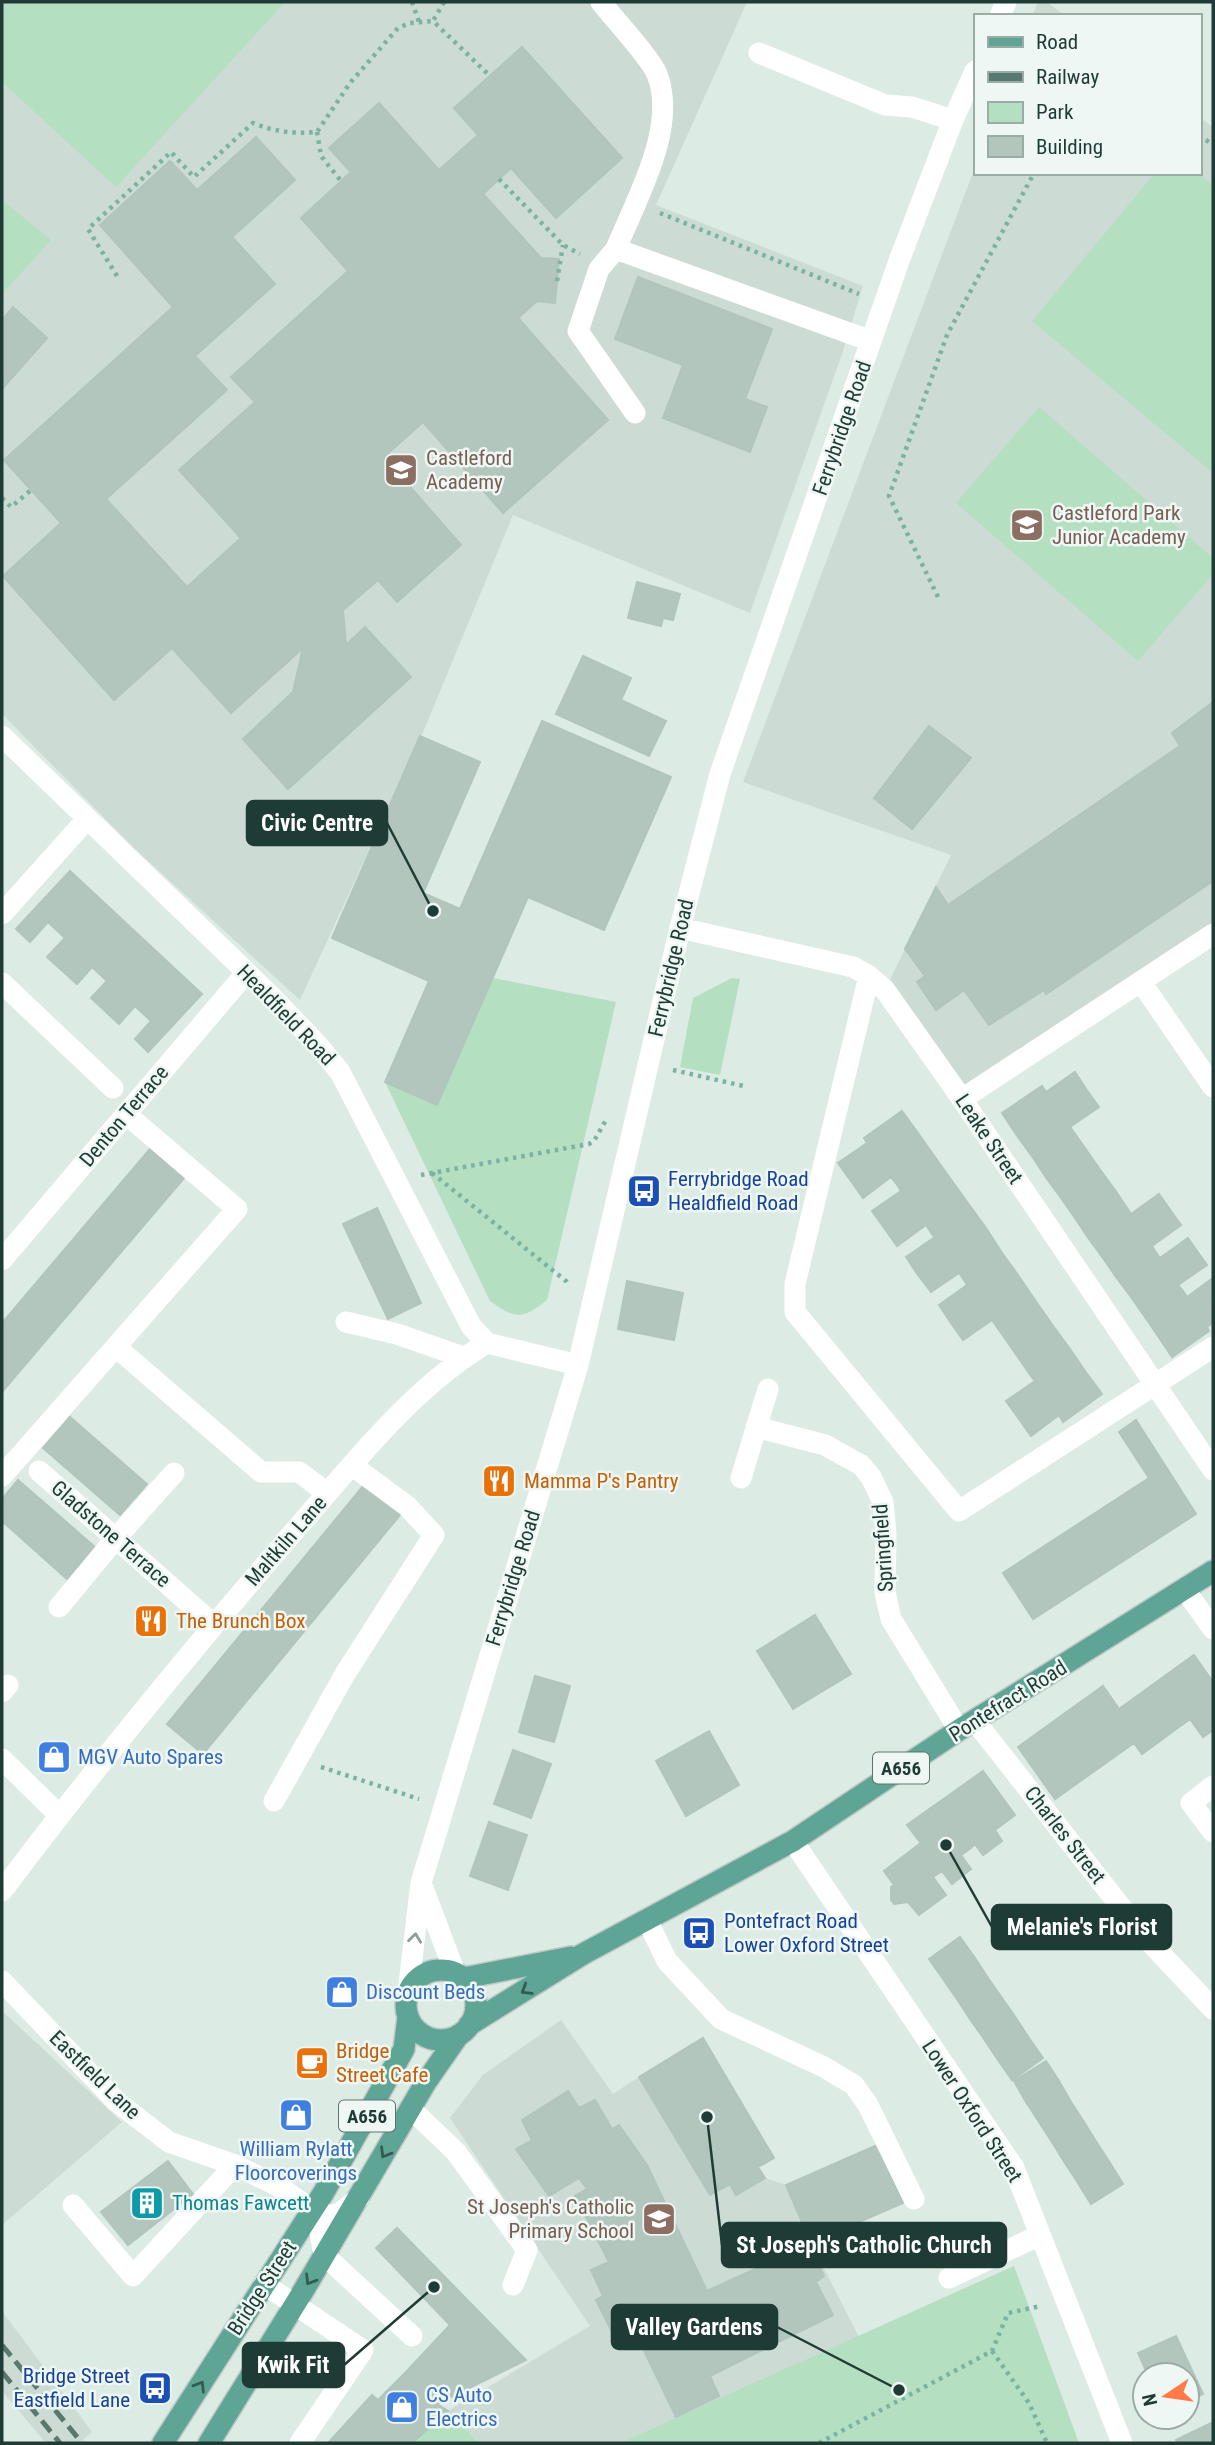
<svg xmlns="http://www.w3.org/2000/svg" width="1215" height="2445" viewBox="0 0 1215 2445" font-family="'Roboto Condensed',sans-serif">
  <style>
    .built { fill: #ccdbd4 }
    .green { fill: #b4dfc1 }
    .building { fill: #b3c6be; stroke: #b0c5bd; stroke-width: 2 }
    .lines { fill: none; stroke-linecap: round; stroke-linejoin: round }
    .major-casing { stroke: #c0c8c6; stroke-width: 24 }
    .path { stroke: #7bb2a2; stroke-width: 4.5; stroke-dasharray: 3.5 5; stroke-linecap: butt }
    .minor { stroke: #fff; stroke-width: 21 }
    .major { stroke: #5ea595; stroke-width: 21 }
    .rail { stroke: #587870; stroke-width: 5; stroke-dasharray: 14 7; stroke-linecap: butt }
    .oneway { stroke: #8e9e9a }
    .oneway2 { stroke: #315c52 }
    .labels { text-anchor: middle; stroke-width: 5; stroke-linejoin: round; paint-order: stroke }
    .shield { fill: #eef7f3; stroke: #5c746e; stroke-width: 2 }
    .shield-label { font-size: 19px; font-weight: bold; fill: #1e3c35 }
    .street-label { font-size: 21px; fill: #1e3c35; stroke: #eef7f3 }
    .education-label { font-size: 21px; fill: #785e54; stroke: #eef7f3; text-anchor: start }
    .transit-label { font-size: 21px; fill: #164399; stroke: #eef7f3; text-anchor: start }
    .food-label { font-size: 21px; fill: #c56008; stroke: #eef7f3; text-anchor: start }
    .shop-label { font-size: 21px; fill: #366cbe; stroke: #eef7f3; text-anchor: start }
    .culture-label { font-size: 21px; fill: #0d838f; stroke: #eef7f3; text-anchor: start }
    .leader { fill: none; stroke: #1e3c35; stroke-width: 2.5 }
    .callout-dot { fill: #1e3c35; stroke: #eef7f3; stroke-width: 2.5 }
    .callout { fill: #1e3c35; stroke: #1e3c35; stroke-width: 2.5 }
    .callout-label { font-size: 23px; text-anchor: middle; font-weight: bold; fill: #fff }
  </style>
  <rect width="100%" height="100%" fill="#ddebe5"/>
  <path class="built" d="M2,2H747L656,205L863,286L842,354L750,613L513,515L424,730L300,1000L136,850L2,714Z
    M1038,2H1047L1065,16H1032Z
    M1199,117L1213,127V931L962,1099L885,990L951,855L743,782L975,167V173H1199Z
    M2,2011L122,2122L2,2225Z
    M561,2020L613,2094L639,2077L710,2195L730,2184L737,2195L765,2178L786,2185L811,2243L859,2337L620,2443H479L448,2411L590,2326L450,2118L483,2075Z
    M2,2311L92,2432L79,2443H46L2,2391Z"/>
  <path class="green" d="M2,2H285L116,187L2,82Z
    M1155,173H1199L1213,186V473L1032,321Z
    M2,200L51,240L2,294Z
    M1039,407L1213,558V574L1138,661L956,503Z
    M493,978L616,1002L547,1300C522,1320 515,1319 490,1301L385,1082L437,1105Z
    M732,978L740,979L720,1075L680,1067L693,998Z
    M1014,2266L1079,2443H620Z
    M448,2411L479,2443H412Z"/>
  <path class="building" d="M522,47L622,158L556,218L511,168L483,194L541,258L559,259L555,303L537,301L518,318L608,420L503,513L423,422L384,457L461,545L397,602L378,580L343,610L346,645L365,627L411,677L288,789L243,739L293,692L303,648L231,713L172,648L114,700L3,576L61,523L4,460L173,307L100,225L170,161L197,190L256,137L295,180L232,237L275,284L195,356L227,390L106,499L187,587L241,538L179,470L255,402L231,377L348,271L301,218L351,172L329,148L379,103L439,170L478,135L454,108Z
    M638,277L772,329L745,399L767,407L750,452L663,418L683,365L615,339Z
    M13,307L47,338L2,389V320Z
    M637,582L680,594L673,620L663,618L661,626L628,618Z
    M583,656L631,678L621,700L666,721L649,756L556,714Z
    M1213,702V881L1046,994L1044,990L989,1025L964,990L936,1010L917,982L925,976L905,949L936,887L948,905L1180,746L1172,733Z
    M542,721L671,777L604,930L528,897L437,1105L385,1082L429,981L332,938L420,736L480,762L423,893L460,909Z
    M929,726L971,758L912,829L874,798Z
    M70,871L202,994L148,1052L135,1039L151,1021L135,1006L119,1024L91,998L107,981L92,967L77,984L47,957L65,938L48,922L30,942L16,929Z
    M1075,1072L1086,1089L1018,1137L1002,1113L1042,1086L1046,1092Z
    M1086,1089L1099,1107L1070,1127L1073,1131L1034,1159L1018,1137Z
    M902,1111L918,1133L851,1181L838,1163L867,1143L864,1138Z
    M1073,1131L1087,1151L1047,1179L1034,1159Z
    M918,1133L937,1160L898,1186L891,1177L863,1198L851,1181Z
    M150,1149L184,1178L2,1392V1323Z
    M1087,1151L1101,1171L1061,1198L1047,1179Z
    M937,1160L952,1181L885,1229L872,1211L901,1191L898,1186Z
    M1101,1171L1115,1190L1075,1218L1061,1198Z
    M952,1181L970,1206L932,1234L926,1225L897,1246L885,1229Z
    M1115,1190L1127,1208L1087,1236L1075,1218Z
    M1159,1194L1171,1211L1103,1258L1087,1236L1127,1208L1131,1214Z
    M970,1206L986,1228L918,1275L906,1257L935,1237L932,1234Z
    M377,1208L421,1303L388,1319L343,1224Z
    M1171,1211L1181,1225L1152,1246L1155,1251L1116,1277L1103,1258Z
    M986,1228L1002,1253L964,1280L959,1273L931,1292L918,1275Z
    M1188,1238L1197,1251L1131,1297L1116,1277L1155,1251L1160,1258Z
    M1197,1251L1207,1265L1178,1285L1183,1291L1145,1317L1131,1297Z
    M1002,1253L1018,1275L951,1323L939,1305L967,1285L964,1280Z
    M1018,1275L1035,1300L997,1327L992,1320L963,1340L951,1323Z
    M1213,1278V1298L1158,1336L1145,1317L1183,1291L1187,1297Z
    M627,1281L683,1293L674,1340L618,1329Z
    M1213,1298V1322L1207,1327L1209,1331L1172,1357L1158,1336Z
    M1035,1300L1051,1323L1013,1350L997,1327Z
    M1051,1323L1070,1349L1031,1376L1013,1350Z
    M1070,1349L1085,1371L1019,1419L1006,1401L1035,1381L1031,1376Z
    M1085,1371L1102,1394L1063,1422L1059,1415L1031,1436L1019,1419Z
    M70,1417L147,1484L120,1515L43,1448Z
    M1136,1420L1196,1514L1033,1619L1003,1573L1149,1478L1119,1432Z
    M18,1480L95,1547L67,1579L2,1521V1499Z
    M364,1485L400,1515L203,1754L167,1724Z
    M815,1615L851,1674L793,1709L757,1651Z
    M1194,1655L1213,1682V1730L1203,1737L1190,1719L1142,1754L1134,1743L1055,1799L1018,1747L1103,1686L1119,1709Z
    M535,1676L570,1686L554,1742L519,1732Z
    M709,1731L739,1785L686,1816L656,1761Z
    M513,1750L551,1764L531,1818L494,1804Z
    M983,1771L1015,1815L995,1830L1002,1841L983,1855L975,1844L971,1848L938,1803Z
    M938,1803L971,1848L961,1855L971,1869L952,1884L907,1825Z
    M489,1822L527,1835L508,1890L470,1876Z
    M921,1843L942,1871L933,1877L946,1895L919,1915L908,1902L894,1904L891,1900V1887L894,1885L884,1871Z
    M960,1937L975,1958L943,1979L929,1959Z
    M975,1958L988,1978L957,1999L943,1979Z
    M988,1978L1002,1998L970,2019L957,1999Z
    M1002,1998L1016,2018L984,2039L970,2019Z
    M1016,2018L1029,2038L998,2060L984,2039Z
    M703,2038L774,2158L758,2167L765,2178L736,2195L730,2184L710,2195L639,2077Z
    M1029,2038L1043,2058L1012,2080L998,2060Z
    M1046,2061L1059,2081L1026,2102L1014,2081Z
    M1059,2081L1071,2102L1039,2122L1026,2102Z
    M568,2091L579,2108L595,2100L612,2129L619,2125L647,2165L707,2291L794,2251L798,2262L815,2257L824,2276L816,2282L833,2315L710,2376L719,2396L676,2417L639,2340L620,2348L596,2300L603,2296L591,2270L609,2262L575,2196L587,2189L579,2178L549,2196L516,2149L532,2140L522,2120Z
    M1071,2102L1084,2122L1052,2142L1039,2122Z
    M1084,2122L1097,2143L1065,2163L1052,2142Z
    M1097,2143L1110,2163L1078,2183L1065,2163Z
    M877,2145L903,2203L811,2243L786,2185Z
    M168,2161L193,2194L128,2245L101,2212Z
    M1110,2163L1123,2184L1091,2204L1078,2183Z
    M397,2228L526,2360L437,2404L405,2373L450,2325L376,2248Z
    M1176,2336L1203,2394L1187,2401V2375H1148L1138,2353Z
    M405,2373L437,2404L448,2411L412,2443H328L372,2395L378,2400Z
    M1213,2422V2443H1178L1176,2440Z"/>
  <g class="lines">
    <g class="major-casing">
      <path id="major" d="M406 2005a35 35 0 1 1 70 0a35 35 0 1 1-70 0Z
        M464,1978L571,1957
        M469,2025L583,1954L793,1841L959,1730L1213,1571
        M163,2443L324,2192L404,2049L408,2017
        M209,2443L302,2293L426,2082L458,2036"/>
    </g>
    <path class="path" d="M412,2L419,22
      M444,2L433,21L490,76
      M317,132L321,156L341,181
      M1199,135L1213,145
      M499,179L563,245L580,254
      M660,213L859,294
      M117,276L88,229L171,152L194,177L253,123C275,132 294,134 317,132L350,83L398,28L410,23L433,21
      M557,281L563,245
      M2,498L11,507L31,490
      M938,597L889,496L947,335L1034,173
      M673,1070L744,1086
      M432,1173L566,1281L569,1286
      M421,1175L589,1144L594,1141L606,1120
      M321,1767L419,1799
      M992,2351L1029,2403L1047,2443
      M819,2443L992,2351L1008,2313L1041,2306"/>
    <path class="minor" d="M601,2C614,19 650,57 657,74C678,128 636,199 616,249
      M1000,16L1006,2
      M759,53L885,105L912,107L953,120
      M635,413L578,331L599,269L616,249L871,341
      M2,736L270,995L317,1044L340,1072L471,1326L487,1343L578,1365
      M2,914L87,819
      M680,928L853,967L869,976L885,990L962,1099L1213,1470
      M869,976L795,1284V1312L959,1511L1213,1347
      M1141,982L1213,1087
      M2,983L113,1088
      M962,1099L1213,934
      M2,1260L246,973
      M346,1322L397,1334L463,1357
      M116,1347L261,1472H299L327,1493
      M756,1427L825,1445L861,1465L871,1477L883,1502L886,1533L885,1592L891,1619L959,1730
      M39,1471L213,1624
      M2,1476L237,1209L126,1114
      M741,1478L768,1389
      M1185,1590L1213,1629
      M59,1607L116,1538L174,1473
      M2,1692L8,1685
      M975,1721L1143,1935L1213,2009
      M2,1759L59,1815
      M1213,1786L1191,1803L1213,1832
      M274,1801L345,1674L434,1535L407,1506L353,1466
      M793,1841L1014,2168L1122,2443
      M423,1888L455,1973
      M2,1891C96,1766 195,1646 297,1528C354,1463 413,1387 487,1343
      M647,1920L667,1961L721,2019L824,2067L854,2085L868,2105L914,2199
      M2,1981L117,2102L169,2142L235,2165L280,2187L312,2210L332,2216L341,2212L359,2198
      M408,1992L421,1883L578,1365L680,928L720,774L900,258L953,120L975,71
      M411,2109L456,2152L527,2250L513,2285
      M73,2205L133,2276L235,2165
      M312,2210L319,2227L324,2255L412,2336
      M949,2278L1040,2235
      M264,2284L363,2350L300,2443"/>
    <use href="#major" class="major"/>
    <path class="rail" d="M2,2345L82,2443
      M2,2372L60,2443"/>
  </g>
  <defs><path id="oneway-chevron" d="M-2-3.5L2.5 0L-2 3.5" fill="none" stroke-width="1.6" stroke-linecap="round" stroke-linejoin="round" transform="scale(1.75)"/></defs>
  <use class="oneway" href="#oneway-chevron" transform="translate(415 1938) rotate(-83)"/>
  <g class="oneway2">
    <use href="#oneway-chevron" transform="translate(526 1990) rotate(148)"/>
    <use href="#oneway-chevron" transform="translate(385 2153) rotate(121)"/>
    <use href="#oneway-chevron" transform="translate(310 2280) rotate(121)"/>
    <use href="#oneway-chevron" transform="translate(200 2386) rotate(-58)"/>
  </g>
  <defs>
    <g id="school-square" transform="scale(1.75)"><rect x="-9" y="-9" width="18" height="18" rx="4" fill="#8d6e63" stroke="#eef7f3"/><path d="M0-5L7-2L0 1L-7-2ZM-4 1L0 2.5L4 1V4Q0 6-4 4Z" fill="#fff"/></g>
    <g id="bus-square" transform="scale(1.75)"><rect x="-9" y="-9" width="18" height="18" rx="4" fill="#1a4fb4" stroke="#eef7f3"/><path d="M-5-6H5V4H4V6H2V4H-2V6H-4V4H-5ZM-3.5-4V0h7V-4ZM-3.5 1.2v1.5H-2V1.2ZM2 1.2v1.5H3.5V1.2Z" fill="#fff"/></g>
    <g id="restaurant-square" transform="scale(1.75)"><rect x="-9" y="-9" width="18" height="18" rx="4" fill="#e8710a" stroke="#eef7f3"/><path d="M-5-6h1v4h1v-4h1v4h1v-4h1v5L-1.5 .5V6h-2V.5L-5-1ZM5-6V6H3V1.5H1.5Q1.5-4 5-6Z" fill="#fff"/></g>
    <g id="shop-square" transform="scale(1.75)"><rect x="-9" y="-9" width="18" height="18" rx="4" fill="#3f7fe0" stroke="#eef7f3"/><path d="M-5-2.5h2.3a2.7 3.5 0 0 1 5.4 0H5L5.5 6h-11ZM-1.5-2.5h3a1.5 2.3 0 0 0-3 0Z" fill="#fff"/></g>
    <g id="cafe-square" transform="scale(1.75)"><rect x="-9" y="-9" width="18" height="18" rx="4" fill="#e8710a" stroke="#eef7f3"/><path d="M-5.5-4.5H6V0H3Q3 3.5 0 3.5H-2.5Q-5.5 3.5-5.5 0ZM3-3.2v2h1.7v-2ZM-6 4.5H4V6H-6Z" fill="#fff"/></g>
    <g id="building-square" transform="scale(1.75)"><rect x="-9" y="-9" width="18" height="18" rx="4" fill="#0f9aa8" stroke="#eef7f3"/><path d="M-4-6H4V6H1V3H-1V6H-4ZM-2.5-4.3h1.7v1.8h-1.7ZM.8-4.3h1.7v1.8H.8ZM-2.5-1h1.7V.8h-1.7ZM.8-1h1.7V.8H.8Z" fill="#fff"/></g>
  </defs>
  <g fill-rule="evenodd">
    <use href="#school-square" x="401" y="470"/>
    <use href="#school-square" x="1027" y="525"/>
    <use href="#bus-square" x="644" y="1191"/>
    <use href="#restaurant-square" x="499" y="1481"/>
    <use href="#restaurant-square" x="151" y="1621"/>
    <use href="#shop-square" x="54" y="1757"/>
    <use href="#bus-square" x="699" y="1933"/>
    <use href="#shop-square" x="342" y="1992"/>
    <use href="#cafe-square" x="312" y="2063"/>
    <use href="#shop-square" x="296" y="2115"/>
    <use href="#building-square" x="147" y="2203"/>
    <use href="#school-square" x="659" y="2219"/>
    <use href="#bus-square" x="155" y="2388"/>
    <use href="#shop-square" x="402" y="2407"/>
  </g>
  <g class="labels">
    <g class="shield">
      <rect x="873" y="1752.5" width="56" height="31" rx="5"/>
      <rect x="339" y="2100.5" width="56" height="31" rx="5"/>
    </g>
    <g class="shield-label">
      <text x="901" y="1775">A656</text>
      <text x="367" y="2123">A656</text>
    </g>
    <g class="street-label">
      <text transform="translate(842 428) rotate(-71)" y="7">Ferrybridge Road</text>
      <text transform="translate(671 968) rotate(-77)" y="7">Ferrybridge Road</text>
      <text transform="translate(286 1015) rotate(46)" y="7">Healdfield Road</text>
      <text transform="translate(124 1116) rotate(-50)" y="7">Denton Terrace</text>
      <text transform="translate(989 1139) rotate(56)" y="7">Leake Street</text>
      <text transform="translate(111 1534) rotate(41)" y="7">Gladstone Terrace</text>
      <text transform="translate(286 1541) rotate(-49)" y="7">Maltkiln Lane</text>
      <text transform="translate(883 1548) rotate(-94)" y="7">Springfield</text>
      <text transform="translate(513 1578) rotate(-73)" y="7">Ferrybridge Road</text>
      <text transform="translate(1008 1701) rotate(-32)" y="7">Pontefract Road</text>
      <text transform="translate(1065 1835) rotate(52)" y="7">Charles Street</text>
      <text transform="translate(95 2075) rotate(44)" y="7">Eastfield Lane</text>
      <text transform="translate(972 2111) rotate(57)" y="7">Lower Oxford Street</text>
      <text transform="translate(262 2288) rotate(-57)" y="7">Bridge Street</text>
    </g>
    <g class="education-label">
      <text x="426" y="465">Castleford<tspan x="426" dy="24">Academy</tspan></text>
      <text x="1052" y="520">Castleford Park<tspan x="1052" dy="24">Junior Academy</tspan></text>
      <text x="634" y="2214" text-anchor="end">St Joseph's Catholic<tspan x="634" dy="24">Primary School</tspan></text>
    </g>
    <g class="transit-label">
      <text x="668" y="1186">Ferrybridge Road<tspan x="668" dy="24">Healdfield Road</tspan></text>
      <text x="724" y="1928">Pontefract Road<tspan x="724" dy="24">Lower Oxford Street</tspan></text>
      <text x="130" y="2383" text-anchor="end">Bridge Street<tspan x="130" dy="24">Eastfield Lane</tspan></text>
    </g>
    <g class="food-label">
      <text x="524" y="1488">Mamma P's Pantry</text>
      <text x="176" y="1628">The Brunch Box</text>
      <text x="336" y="2058">Bridge<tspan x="336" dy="24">Street Cafe</tspan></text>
    </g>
    <g class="shop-label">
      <text x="78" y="1764">MGV Auto Spares</text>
      <text x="366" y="1999">Discount Beds</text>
      <text x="296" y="2156" text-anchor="middle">William Rylatt<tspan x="296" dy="24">Floorcoverings</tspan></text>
      <text x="426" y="2402">CS Auto<tspan x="426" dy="24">Electrics</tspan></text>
    </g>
    <g class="culture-label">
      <text x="172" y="2210">Thomas Fawcett</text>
    </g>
  </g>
  <path class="leader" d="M433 911L387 823M946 1845L992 1927M707 2117L722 2245M899 2390L777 2327M434 2287L344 2365"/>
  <g class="callout-dot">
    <circle cx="433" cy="911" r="7"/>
    <circle cx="946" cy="1845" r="7"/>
    <circle cx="707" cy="2117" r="7"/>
    <circle cx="899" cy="2390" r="7"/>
    <circle cx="434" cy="2287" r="7"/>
  </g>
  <g class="callout">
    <rect x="247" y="801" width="140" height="44" rx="7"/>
    <rect x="992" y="1905" width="179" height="44" rx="7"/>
    <rect x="722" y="2223" width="284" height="44" rx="7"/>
    <rect x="612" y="2305" width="165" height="44" rx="7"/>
    <rect x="243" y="2343" width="101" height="44" rx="7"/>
  </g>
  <g class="callout-label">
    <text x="317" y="831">Civic Centre</text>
    <text x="1082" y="1935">Melanie's Florist</text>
    <text x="864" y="2253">St Joseph's Catholic Church</text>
    <text x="694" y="2335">Valley Gardens</text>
    <text x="293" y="2373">Kwik Fit</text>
  </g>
  <rect width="1215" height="2445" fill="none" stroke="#1e3c35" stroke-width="7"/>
  <rect x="974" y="14" width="228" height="161" fill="#eef7f3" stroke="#9baca7" stroke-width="2"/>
  <rect x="988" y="37" width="35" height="10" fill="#5ea595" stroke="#9baca7" stroke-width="2"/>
  <text x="1036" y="49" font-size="21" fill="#1e3c35">Road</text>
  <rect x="988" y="72" width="35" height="10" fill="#587870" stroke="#9baca7" stroke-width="2"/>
  <text x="1036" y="84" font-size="21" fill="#1e3c35">Railway</text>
  <rect x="988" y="102" width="35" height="21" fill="#b4dfc1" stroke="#9baca7" stroke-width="2"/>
  <text x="1036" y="119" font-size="21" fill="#1e3c35">Park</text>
  <rect x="988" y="136" width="35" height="21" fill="#b3c6be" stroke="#9baca7" stroke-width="2"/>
  <text x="1036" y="154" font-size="21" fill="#1e3c35">Building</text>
  <g transform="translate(1166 2396) rotate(257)"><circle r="33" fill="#eef7f3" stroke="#9baca7" stroke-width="2"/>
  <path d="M0-5L12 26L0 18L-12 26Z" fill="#fe7b48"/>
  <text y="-10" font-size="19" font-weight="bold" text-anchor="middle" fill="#1e3c35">N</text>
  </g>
</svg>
